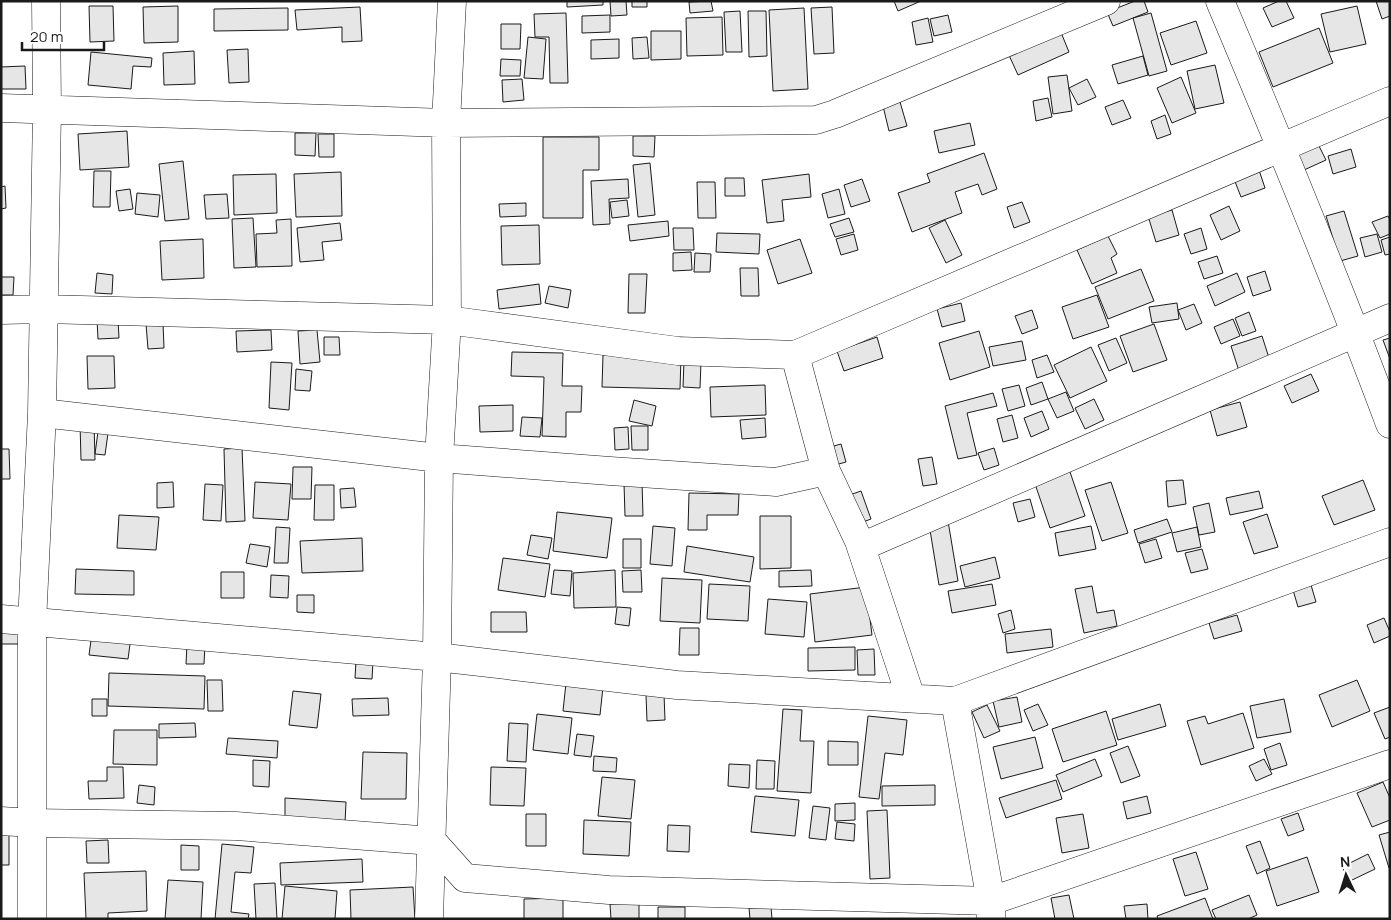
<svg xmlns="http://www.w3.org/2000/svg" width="1391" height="920" viewBox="0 0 1391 920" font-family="Manrope,sans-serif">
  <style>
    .building { fill: #e6e6e6; stroke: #1a1a1a }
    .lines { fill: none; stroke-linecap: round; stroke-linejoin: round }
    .minor-casing { stroke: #1a1a1a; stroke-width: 29 }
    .minor { stroke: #fff; stroke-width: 28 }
  </style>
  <rect width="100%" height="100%" fill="#fff"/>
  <path class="building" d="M567,1H603V5L567,7Z
    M610,1H626L627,15L611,16Z
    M632,1H647V7H632Z
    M711,1L713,11L690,13L689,2Z
    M894,1H921L898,11Z
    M1135,1H1144L1148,12L1113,26L1107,12Z
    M1279,1H1286L1294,18L1272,27L1263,8Z
    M1376,1H1390V16L1382,19Z
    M89,6H113L114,41L90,42Z
    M178,6V42L144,43L143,7Z
    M1357,6L1366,44L1330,52L1321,14Z
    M360,7L362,41L342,42V27L297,30L295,10Z
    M832,7L834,53L814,54L811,8Z
    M288,8V30L214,31V9Z
    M804,8L808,89L773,91L769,10Z
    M740,11L742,52H726L724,12Z
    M748,11H766L767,56L749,57Z
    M566,13L568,83H550L549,37H535L534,14Z
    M1151,13L1167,71L1149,76L1133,18Z
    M610,15V32L582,33V16Z
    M948,15L952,32L934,36L930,19Z
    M722,17L723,55L687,56L686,18Z
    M928,18L933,42L916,45L912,22Z
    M1196,21L1207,53L1171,65L1160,33Z
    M501,24H521L520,49H501Z
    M1319,28L1333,63L1273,87L1259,52Z
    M1060,30L1069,52L1018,75L1008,53Z
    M651,31H681V59L651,60Z
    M528,37L546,39L543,79L524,78Z
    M647,37L649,58L633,59L632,38Z
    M619,39V58L591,59V40Z
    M248,49L249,82L229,83L227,50Z
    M194,51L195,84L164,85L163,53Z
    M91,52L152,58L151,67L133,66L131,89L88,85Z
    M1143,56L1148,75L1118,84L1112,65Z
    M501,59L521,60L520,76H500Z
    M1215,65L1224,103L1195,109L1187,71Z
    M25,66L26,89H1V67Z
    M1067,75L1072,111L1053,114L1048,77Z
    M1181,77L1196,113L1172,123L1157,88Z
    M522,79L524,100L503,102L502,80Z
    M1087,79L1096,97L1078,105L1069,88Z
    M1048,98L1052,117L1036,121L1033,101Z
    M1123,100L1131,118L1112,125L1105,107Z
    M900,102L907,126L889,131L883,106Z
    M1165,115L1171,134L1157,139L1151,121Z
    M970,123L975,145L939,153L934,131Z
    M127,131L129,167L80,170L78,134Z
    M295,133H316L315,156L295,155Z
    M318,134H334V157H319Z
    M633,136H655L654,157L633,156Z
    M543,137H599V170H583V218H543Z
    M1318,144L1326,160L1304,170L1297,154Z
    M1351,149L1356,167L1333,174L1328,156Z
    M984,153L997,189L982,195L978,184L955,192L962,213L912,232L898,193L930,182L927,174Z
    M183,161L189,219L165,221L159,164Z
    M650,163L655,215L638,217L633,165Z
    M1259,170L1265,188L1241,197L1234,179Z
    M94,171H111L110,207H93Z
    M341,172L342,216L296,217L294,174Z
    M276,174L277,213L234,215L233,175Z
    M809,174L811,197L782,200L784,221L767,223L762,180Z
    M725,178H744L745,196H725Z
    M628,179L629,198L609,199L610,224L593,225L591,181Z
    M862,179L870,201L851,207L844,185Z
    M697,182H715L716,218H698Z
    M5,186L6,208L1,209V187Z
    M130,189L133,209L119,211L116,191Z
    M839,189L845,214L828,218L822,194Z
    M137,193L160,195L158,217L135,214Z
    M227,194L229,218L206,219L204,195Z
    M627,200L629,216L612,218L610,202Z
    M1022,202L1030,222L1014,228L1007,207Z
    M526,203V216L500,217L499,204Z
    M1229,206L1240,231L1221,240L1210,215Z
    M1172,210L1179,235L1156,242L1148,216Z
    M1344,211L1358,256L1340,261L1326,216Z
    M1388,216L1390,220V234L1380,238L1372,222Z
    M253,218L256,267L234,268L232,219Z
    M849,218L854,232L835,237L830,224Z
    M291,219L292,266L257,267L256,234L277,233L276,220Z
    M945,220L962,255L946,263L929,228Z
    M668,221L669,236L630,241L628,225Z
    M340,223L342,240L322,242L324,260L300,262L297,228Z
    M539,225L540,264L502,265L501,226Z
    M673,228H693L694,250H674Z
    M1201,228L1207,249L1191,254L1184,234Z
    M717,233L760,234L759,254L716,252Z
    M854,234L858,250L841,255L836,239Z
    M1377,234L1382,252L1365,257L1360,238Z
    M1108,236L1117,254L1111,258L1117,273L1092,284L1077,250Z
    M1390,237V254L1385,255L1381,240Z
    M203,239L204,278L162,280L160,241Z
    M800,239L812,273L778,284L767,250Z
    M691,252L692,270L673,271V253Z
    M695,253L711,254L710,272H694Z
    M1217,256L1223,273L1204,279L1198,262Z
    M740,268H758L759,296H741Z
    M1141,269L1154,301L1108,319L1095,287Z
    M1265,271L1271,290L1253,296L1247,277Z
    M97,273L113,275L112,294L95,293Z
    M1237,273L1245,292L1215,306L1207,286Z
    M629,274H647L645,313H628Z
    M1,277H14L13,295H1Z
    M539,284L541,304L499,309L497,290Z
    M549,286L571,290L568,308L545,303Z
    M1097,295L1109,327L1073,339L1062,307Z
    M961,303L965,321L942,327L937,309Z
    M1177,303L1179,319L1152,323L1149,307Z
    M1194,304L1202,323L1186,330L1178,310Z
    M1032,310L1038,328L1022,334L1015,316Z
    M1249,312L1256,331L1242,336L1235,318Z
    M118,319L119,338L98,339L97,320Z
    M1233,319L1240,336L1221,344L1214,327Z
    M163,323L164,348L148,349L146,324Z
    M1154,324L1167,360L1133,372L1120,336Z
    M271,330L272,350L237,352L236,331Z
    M317,330L320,362L300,364L298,331Z
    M979,331L990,367L950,380L939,343Z
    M1262,336L1270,361L1239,371L1231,346Z
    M324,337H339L340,355H324Z
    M877,337L883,358L844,371L837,351Z
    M1116,338L1127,363L1109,371L1098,345Z
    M1390,338V359L1383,340Z
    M1022,341L1026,360L993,366L989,347Z
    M1091,347L1107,381L1070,398L1054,365Z
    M512,352L563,353L562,386H582L581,412H566V437L542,436L544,377L511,376Z
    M603,355L681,357L680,389L602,387Z
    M1047,355L1054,372L1037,378L1032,360Z
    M87,356H114L115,388L88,389Z
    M684,361L701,362L700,388L683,387Z
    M271,362L292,363L289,410L269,408Z
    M296,369L312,371L310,391L295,390Z
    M1311,374L1319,391L1292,403L1284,386Z
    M1042,382L1048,399L1031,405L1026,388Z
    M765,385L766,415L711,417L710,387Z
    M1019,385L1025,406L1008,411L1002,389Z
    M1066,392L1074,411L1057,418L1048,399Z
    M993,393L997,406L967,413L977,455L958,459L945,406Z
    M1094,399L1104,420L1085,429L1075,408Z
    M634,400L656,406L652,426L629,421Z
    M1240,402L1247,427L1217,436L1210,410Z
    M513,405V431L480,432L479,406Z
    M1042,411L1049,429L1031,437L1024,418Z
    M1012,415L1018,438L1003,442L997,419Z
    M522,417L542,418L540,437L520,436Z
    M765,418L766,437L742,439L740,420Z
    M94,422L95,460H81L80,423Z
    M99,424L109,426L105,455L95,454Z
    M631,426H648V450H632Z
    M628,427L629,449L615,450L614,428Z
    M841,444L846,462L828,467L823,449Z
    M242,448L245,521L226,522L224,449Z
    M994,448L999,465L984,470L978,453Z
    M1,449H9L10,479H1Z
    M932,457L937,484L923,486L918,459Z
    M1068,466L1085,516L1050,528L1033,478Z
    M293,467H312L311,499H292Z
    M1183,480L1186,504L1168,507L1166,481Z
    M1363,480L1375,510L1334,525L1322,496Z
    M173,482L174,507L157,508V483Z
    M255,482L291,484L288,520L253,518Z
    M642,482L643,516H625L624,483Z
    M1111,482L1128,533L1102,541L1085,490Z
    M205,484L223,485L221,521L203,520Z
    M315,485H334V520H314Z
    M354,488L356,507L341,508L340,489Z
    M861,491L871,519L855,525L844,497Z
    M1259,491L1263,508L1230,515L1226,498Z
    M689,493L739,494L738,515H707V530H688Z
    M1030,499L1035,517L1018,522L1013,503Z
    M1209,503L1215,532L1199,535L1193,507Z
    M557,512L612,518L607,558L553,551Z
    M1267,514L1278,547L1254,554L1243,522Z
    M119,515L159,517L156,550L117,548Z
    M760,516H791V568L760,569Z
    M1167,519L1172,532L1138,543L1134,530Z
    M948,521L958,581L939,585L929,524Z
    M653,526L675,528L672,566L650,564Z
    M1091,526L1096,549L1059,556L1055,533Z
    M276,527L290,528L288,563H274Z
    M1197,527L1201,547L1177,552L1172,533Z
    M531,535L552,538L548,559L527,555Z
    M362,538L363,571L302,573L300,541Z
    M623,539H641V568H623Z
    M1156,539L1162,558L1145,563L1139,544Z
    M250,544L270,547L267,567L246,563Z
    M687,546L754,557L750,582L684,572Z
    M1202,549L1208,569L1191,573L1185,553Z
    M995,557L1000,578L965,587L960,566Z
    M503,558L550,564L545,597L498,590Z
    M76,569L134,571V595L75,594Z
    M554,570L572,571L570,596L551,594Z
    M615,570L616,607L574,608L573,573Z
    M641,570L642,592H623L622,571Z
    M811,570L812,586L779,587V571Z
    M221,572H244V598H221Z
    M271,575L289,576L288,598L270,597Z
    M662,578L702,580L700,623L660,621Z
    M709,584L750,586L748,621L707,619Z
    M992,584L996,605L952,613L948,591Z
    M1311,585L1316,602L1298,607L1293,590Z
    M1092,586L1097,613L1114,610L1117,626L1084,633L1075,589Z
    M866,587L872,635L815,642L810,594Z
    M297,595H314V613L297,612Z
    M768,599L807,602L804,637L765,634Z
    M617,607L631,608L629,626L615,624Z
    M1011,610L1015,629L1003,633L998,614Z
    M491,612H526L527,632H491Z
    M1237,615L1242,631L1214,639L1209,623Z
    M1384,618L1390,632V636L1374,643L1367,625Z
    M21,624L22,644H1V625Z
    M680,628H699V655H679Z
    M1051,629L1053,647L1007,653L1005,634Z
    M92,633L131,637L128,659L89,655Z
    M187,644H205L204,664H186Z
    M855,647V670L808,671V648Z
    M874,649L875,675H858L857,650Z
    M356,661L373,662L372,679L355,678Z
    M109,673L205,676L204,709L108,706Z
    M207,680H222L223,711H208Z
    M1357,680L1370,711L1332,727L1319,695Z
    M566,683L603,687L600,715L563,711Z
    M293,691L321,694L317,728L289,725Z
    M664,694L665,720L647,721L646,695Z
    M1017,697L1022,722L999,727L993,701Z
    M388,698L389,715L353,716L352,699Z
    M92,699H107V716H92Z
    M1284,699L1291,732L1257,738L1250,706Z
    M1038,704L1048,725L1033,731L1024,710Z
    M1160,704L1166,726L1118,740L1112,719Z
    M987,705L1000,731L984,738L972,712Z
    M1390,707V737L1385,739L1374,713Z
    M783,709L802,710L800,741H814L811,793L777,791Z
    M1106,711L1117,745L1063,762L1052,729Z
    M1243,713L1254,748L1201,765L1187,721L1205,716L1208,724Z
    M537,714L572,718L568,754L533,750Z
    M868,716L907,720L903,755L885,753L879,799L859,797Z
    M195,723L196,737L159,738V724Z
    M509,723L528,724L526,762L507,761Z
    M114,730H157V765L113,764Z
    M577,734L594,736L591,757L574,755Z
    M1035,737L1043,768L1001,779L993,747Z
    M228,738L278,741L277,758L226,754Z
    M828,741L858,742V765H828Z
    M1280,743L1287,765L1271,770L1264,749Z
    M1128,746L1140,776L1121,783L1110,753Z
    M363,752L407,753L406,799H361Z
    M594,756L617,758L616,772L593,771Z
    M1095,759L1102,776L1063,792L1056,775Z
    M1264,759L1272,774L1256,781L1249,766Z
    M253,760L270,761L269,787L253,786Z
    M757,760L775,761L774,789H756Z
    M729,764L750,765L749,788L728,786Z
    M107,767H123L124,798L89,799L88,781H107Z
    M491,767L526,768L524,806L490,805Z
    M602,777L635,780L631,819L598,816Z
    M1056,780L1062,799L1006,818L999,798Z
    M1383,782L1390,798V820L1372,827L1357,793Z
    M139,785L155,787L154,805L137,803Z
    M935,785V805L882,806V786Z
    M755,796L799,800L795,836L751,832Z
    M1147,796L1151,813L1127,819L1123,802Z
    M285,798L346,802L345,823L285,819Z
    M855,803V820L835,821V804Z
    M813,806L830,808L826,840L809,838Z
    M887,810L890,878L870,879L867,811Z
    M1298,813L1304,830L1288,836L1281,819Z
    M526,814H546V846H526Z
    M1083,814L1089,848L1062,853L1056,818Z
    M584,820L631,822L629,856L583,854Z
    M837,822L855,824L854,841L835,839Z
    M668,825L690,826L689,852L667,851Z
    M1,830H9V865H1Z
    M1390,832V868H1389L1379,835Z
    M108,840L109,863H87L86,841Z
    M1260,841L1270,868L1257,874L1246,846Z
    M222,844L254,847L251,873L235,872L231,912L249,914L248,919H215Z
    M181,845L199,846V870H181Z
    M1196,852L1208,889L1185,896L1173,859Z
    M1368,854L1375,869L1350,881L1342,867Z
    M1307,857L1319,892L1277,906L1266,871Z
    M362,859L363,882L281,885L280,863Z
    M146,871L147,911L108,913V919H86L84,873Z
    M168,880L203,882L201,919H165Z
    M275,883L277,919H256L254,884Z
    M285,886L337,891L335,919H282Z
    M413,887L415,919H351L350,890Z
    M1069,895L1074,919H1055L1051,898Z
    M1249,895L1257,915L1248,919H1216L1212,910Z
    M563,898V919H524V899Z
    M1205,898L1213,919H1158L1157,916Z
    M639,903V919H611L610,904Z
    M1147,904L1148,919H1126L1124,906Z
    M658,907H685V919H658Z
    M771,907L772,919H750L749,908Z"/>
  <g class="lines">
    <g class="minor-casing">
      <path id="minor" d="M1220,1C1279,141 1337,282 1390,424
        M1,108L446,123L816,120L835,114L1106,1
        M1,310L44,309L447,320L678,351L795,355L1390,101
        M795,355L826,471L859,541L911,698
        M42,413L439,458L610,471L776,482L826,471
        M861,547L1390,318
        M1,619L437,657L677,685L955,701L1390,542
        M955,701L991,901V919
        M1,821L32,823L236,826L432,841L465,878L609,890L991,901L1390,764
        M32,919V623L42,413L47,109L46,1
        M429,919L437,657L439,458L447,320L446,123L452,1"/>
    </g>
    <use href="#minor" class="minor"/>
  </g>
  <rect width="1391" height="920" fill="none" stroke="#1a1a1a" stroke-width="5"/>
  <g transform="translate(1346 875) rotate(356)" stroke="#ffffff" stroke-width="4" paint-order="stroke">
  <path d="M0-4L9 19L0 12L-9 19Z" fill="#1a1a1a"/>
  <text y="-8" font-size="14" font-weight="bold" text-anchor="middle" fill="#1a1a1a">N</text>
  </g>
  <path d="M22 42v8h82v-8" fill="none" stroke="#1a1a1a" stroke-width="2.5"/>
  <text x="30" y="42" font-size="15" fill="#1a1a1a" stroke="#ffffff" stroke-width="4" paint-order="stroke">20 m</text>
</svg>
